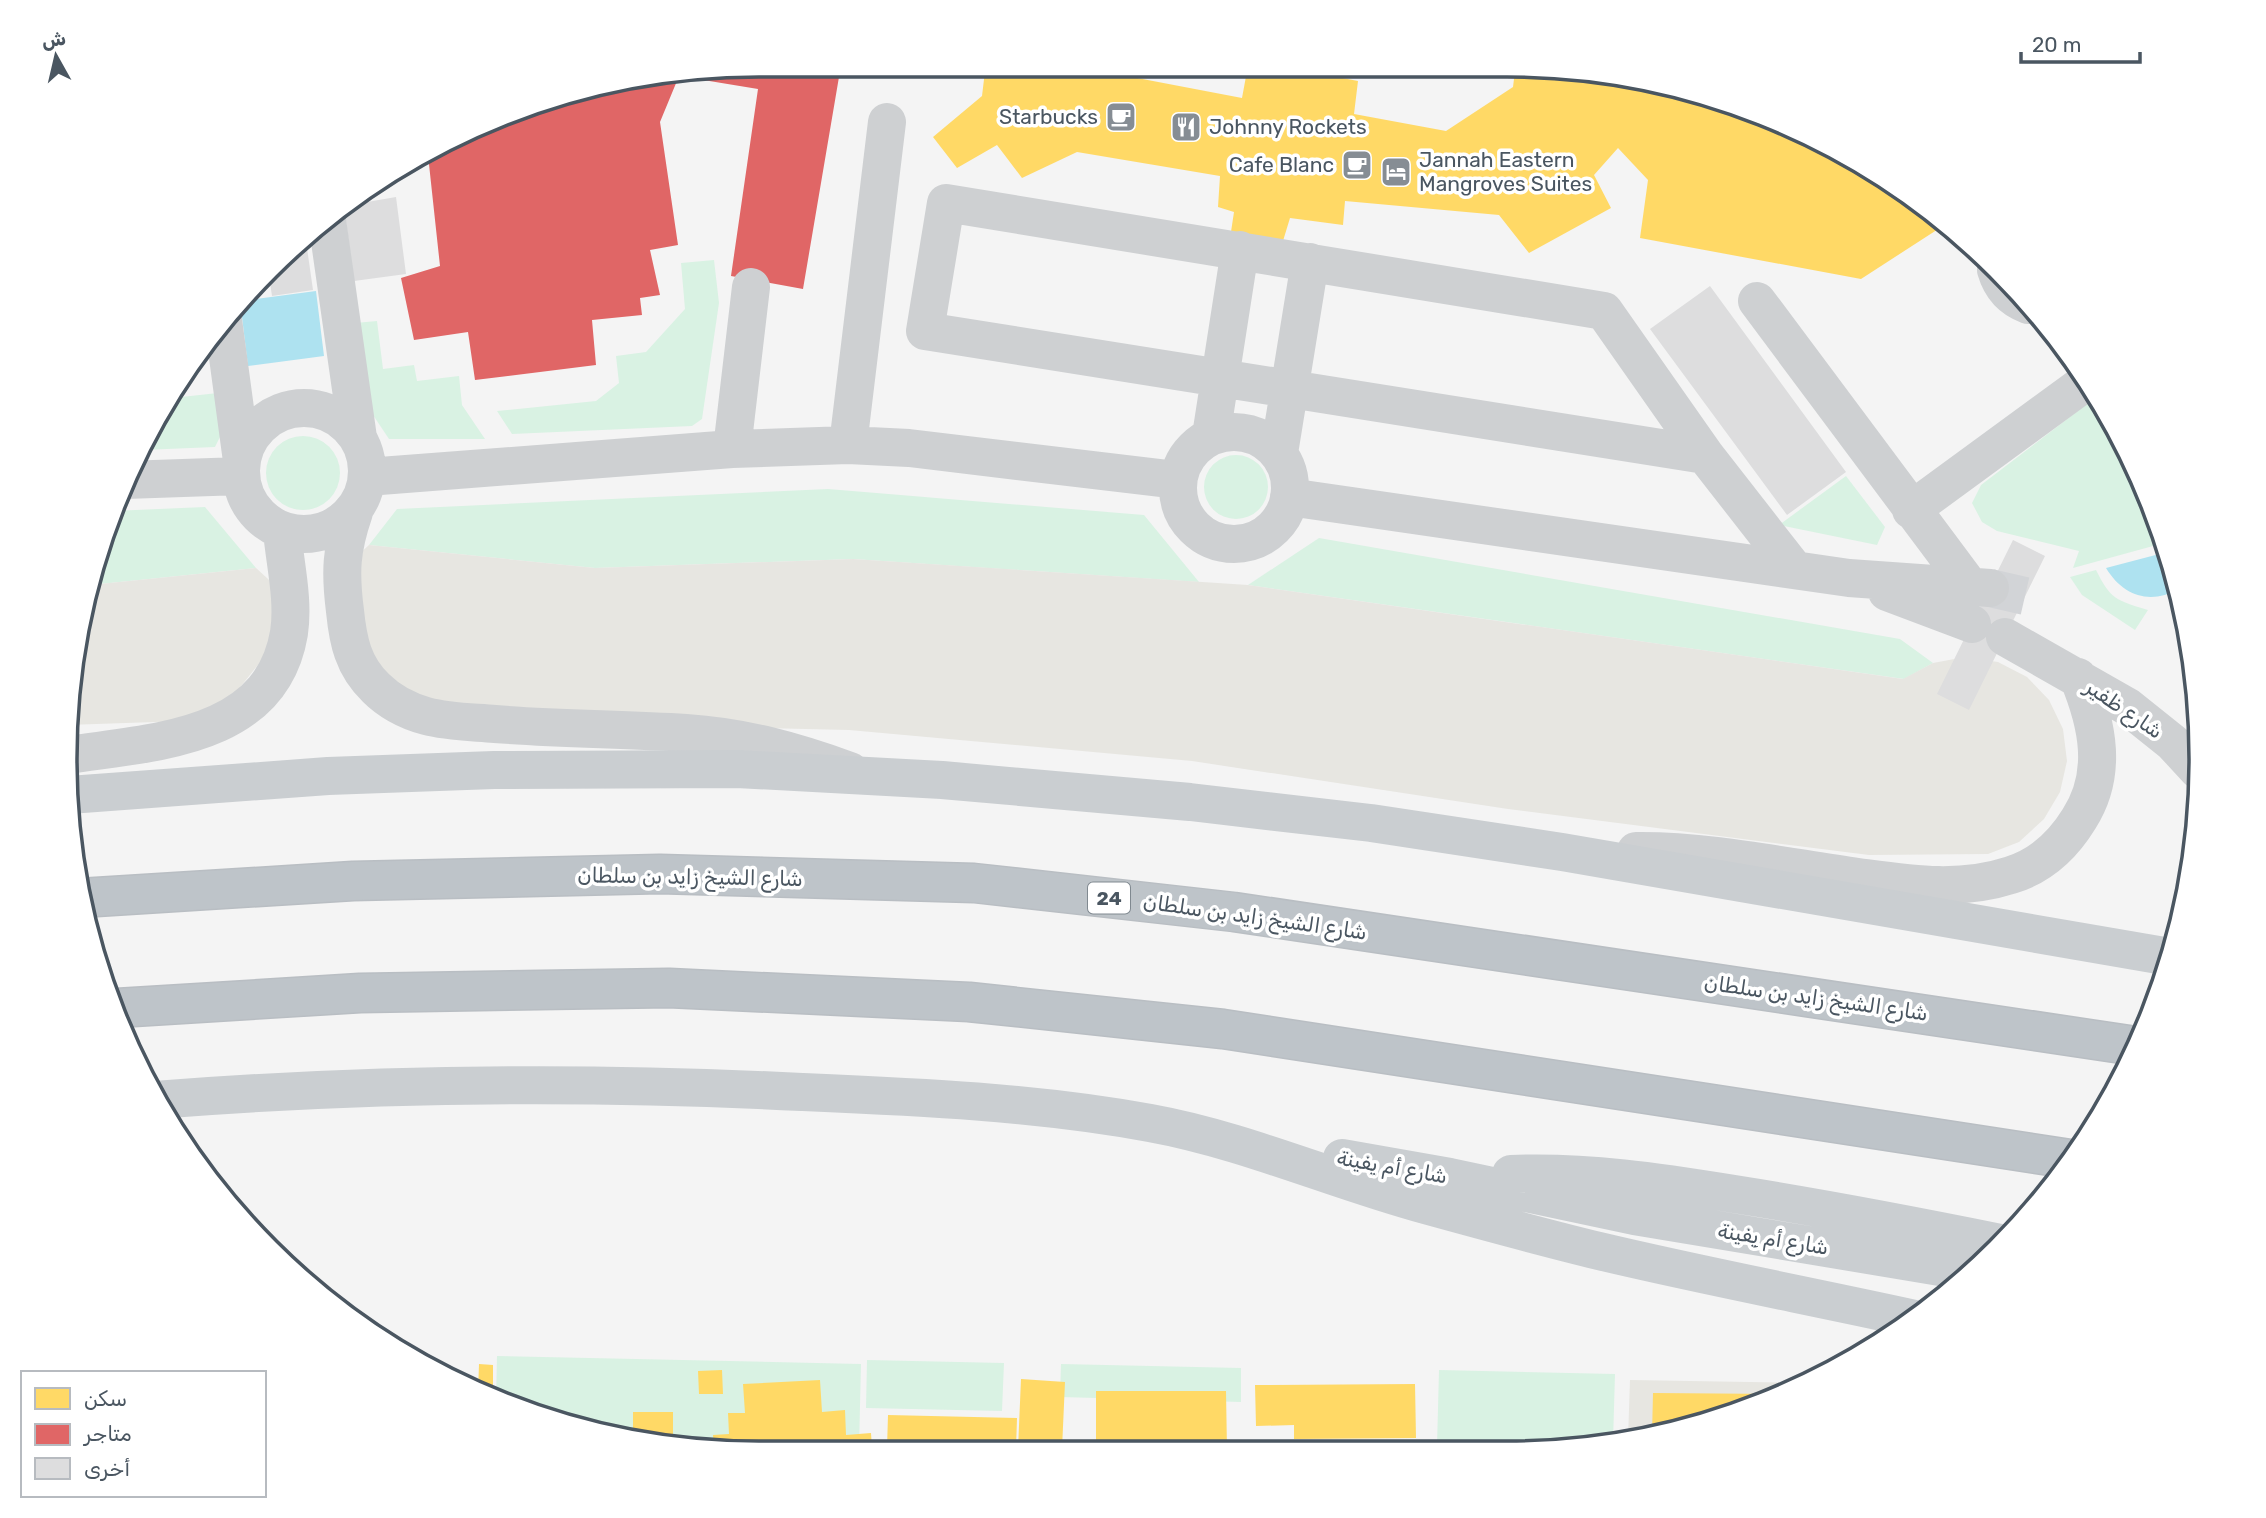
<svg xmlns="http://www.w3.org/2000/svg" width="2266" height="1518" viewBox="0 0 2266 1518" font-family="Rubik,'Noto Sans Arabic',sans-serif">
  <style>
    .green { fill: #d9f2e3 }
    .sand { fill: #e7e6e1 }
    .water { fill: #aee2f0 }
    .homes { fill: #ffd966 }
    .shops { fill: #e06666 }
    .building { fill: #ddddde }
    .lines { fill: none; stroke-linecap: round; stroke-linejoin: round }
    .minor-tunnel { stroke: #d2d4d7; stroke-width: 38; stroke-dasharray: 38 19; stroke-linecap: butt }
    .highway-casing { stroke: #b9bec3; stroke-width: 41 }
    .minor { stroke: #ced0d2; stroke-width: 38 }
    .major { stroke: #caced1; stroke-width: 38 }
    .highway { stroke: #bec4c9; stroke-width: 38 }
    .labels { text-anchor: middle; stroke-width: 7; stroke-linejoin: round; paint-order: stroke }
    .shield { fill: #fff; stroke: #808990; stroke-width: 2 }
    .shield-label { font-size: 19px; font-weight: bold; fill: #4a5661 }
    .poi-label { font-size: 21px; fill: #4a5661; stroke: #fff; text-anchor: end }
    .street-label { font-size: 21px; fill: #4a5661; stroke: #fff }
    .rim { fill: none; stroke: #4a5661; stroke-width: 3.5 }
  </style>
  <rect width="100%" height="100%" fill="#f4f4f4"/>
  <path class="green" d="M714,260L719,303L702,419L692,426L512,434L497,411L596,401L619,383L616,356L646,352L685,309L681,263Z
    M377,321L383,369L414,365L417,381L459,376L462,405L485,439H389L367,406L355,323Z
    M218,393L223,431L215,447L143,450L172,398Z
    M2096,397L2130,452L2164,543L2073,568L2079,551L1997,531L1982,522L1972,503L1981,485Z
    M266 473a37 37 0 1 1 74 0a37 37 0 1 1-74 0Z
    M1204 487a32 32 0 1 1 64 0a32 32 0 1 1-64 0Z
    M1846,476L1885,527L1877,545L1779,525Z
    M828,489L1144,515L1199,582L853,559L595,568L369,545L397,509Z
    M205,507L256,568L90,585L112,511Z
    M1319,538L1900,639L1933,663L1904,679L1248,585Z
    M2096,570C2111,600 2116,600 2148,610L2135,630L2082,595L2070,577Z
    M497,1356L861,1364L859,1448L668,1447L536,1417L496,1400Z
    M867,1360L1004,1363L1002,1411L866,1408Z
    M1061,1364L1241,1368V1402L1060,1397Z
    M1439,1370L1615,1374L1613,1442L1571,1449L1437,1446Z"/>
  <path class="sand" d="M369,545L595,568L853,559L1248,585L1903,679L1933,663L1965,657L1998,662L2027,677L2049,700L2063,729L2067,761L2060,792L2044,819L2019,842L1988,854L1869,855L1508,809L1192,761L849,730L553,723L428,706L369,662L345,567Z
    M256,568L279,589L293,621L214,720L67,725L78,623L90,585Z
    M1630,1380L1805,1383L1686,1430L1628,1439Z"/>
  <path class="water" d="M316,291L324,356L248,366L240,301Z
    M2167,552L2179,589C2150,605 2123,596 2106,568Z"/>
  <path class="homes" d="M985,71H1128L1132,77L1242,98L1247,71H1306L1358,81L1354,114L1446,131L1513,87L1515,71H1598L1687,89L1814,136L1946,224L1861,279L1640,238L1648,180L1618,148L1594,175L1611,208L1529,253L1499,215L1345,201L1343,225L1290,218L1279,254L1229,245L1234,212L1218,207L1220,176L1077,152L1022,178L997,145L957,168L933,137L982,96Z
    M479,1364L493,1365V1399L478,1393Z
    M722,1370L723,1394H699L698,1371Z
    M1021,1379L1065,1382L1062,1449H1018Z
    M820,1380L822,1412L845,1410L846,1435L871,1433L872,1448L714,1447L713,1435L729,1434L728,1413H745L743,1384Z
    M1415,1384L1416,1438L1294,1439V1425L1256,1426L1255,1385Z
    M1096,1391H1226L1227,1450L1096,1449Z
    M1653,1393L1780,1394L1686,1430L1652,1435Z
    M518,1409H548L547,1419L536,1417Z
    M633,1412H673V1447L633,1439Z
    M888,1415L1017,1418L1016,1449L887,1448Z"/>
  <path class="shops" d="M668,71H840L803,289L731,276L758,89L679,76L660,122L678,245L650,250L660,295L640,298L642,315L592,320L596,365L475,380L468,332L414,340L401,278L440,266L428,155L536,101Z"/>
  <path class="building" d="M396,197L406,274L354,281L344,206Z
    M307,248L313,290L272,296L268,269L290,250Z
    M1710,286L1846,472L1787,515L1650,329Z
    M2013,540L2045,556L1969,710L1937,694Z"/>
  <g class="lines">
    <path class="minor-tunnel" d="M1990,588L2025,596"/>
    <g class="highway-casing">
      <path id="highway" d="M80,898L353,881L660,874L974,883L1234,912L2129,1045
        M117,1008L360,993L669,988L969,1002L1223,1029L2070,1159"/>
    </g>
    <path class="minor" d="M327,220L358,438
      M1996,270C2001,287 2012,299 2028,305
      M1757,301L1969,585
      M223,320L242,461
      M241 471a63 63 0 1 1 126 0a63 63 0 1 1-126 0Z
      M1178 488a56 56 0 1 1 112 0a56 56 0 1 1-112 0Z
      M1211,436L1240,250
      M848,445L887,122
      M732,449L751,287
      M1279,453L1310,262
      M1705,455L925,331L946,203L1604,311L1705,455L1794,569
      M367,477L732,449L848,445L909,448L1177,480
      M125,480L241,476
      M1289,497L1849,578L1990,588
      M1911,510L2086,382
      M354,512C341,550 340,572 345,611C348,641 353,666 376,688C389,701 408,711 426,716C448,722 472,722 495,724C558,729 622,729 686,733C745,737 795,751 850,771
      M1887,592L1972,624
      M2005,637L2128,707L2173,743L2198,770
      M68,755C152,742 271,740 289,633C294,600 285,564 282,531
      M1636,851C1706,850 1787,867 1858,877C1910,884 1959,892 2011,875C2040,866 2063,845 2079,819C2108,774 2098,725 2078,677"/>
    <path class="major" d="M69,795L328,776L494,770L737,769L942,780L1190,802L1371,823L1562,852L2170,957
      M155,1100C371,1083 586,1081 802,1092C918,1097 1035,1102 1150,1123C1244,1140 1333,1180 1425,1205C1483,1221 1541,1237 1599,1251C1704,1276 1810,1296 1915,1319
      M1342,1158L1450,1177L1634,1216L1970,1272
      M1511,1174C1587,1171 1660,1182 1734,1194C1823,1208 1912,1225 2001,1243"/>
    <use href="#highway" class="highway"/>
  </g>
  <defs>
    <g id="cafe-square" transform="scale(1.575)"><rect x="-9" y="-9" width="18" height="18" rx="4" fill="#868d94" stroke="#fff"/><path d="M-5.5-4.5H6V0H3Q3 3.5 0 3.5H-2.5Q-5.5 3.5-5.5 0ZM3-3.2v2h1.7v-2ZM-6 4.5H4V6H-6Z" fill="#fff"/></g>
    <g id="restaurant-square" transform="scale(1.575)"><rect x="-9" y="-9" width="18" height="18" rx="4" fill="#868d94" stroke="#fff"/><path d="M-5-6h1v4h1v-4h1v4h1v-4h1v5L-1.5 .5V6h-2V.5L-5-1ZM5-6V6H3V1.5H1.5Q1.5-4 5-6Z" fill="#fff"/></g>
    <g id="hotel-square" transform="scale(1.575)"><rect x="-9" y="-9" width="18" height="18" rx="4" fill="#868d94" stroke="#fff"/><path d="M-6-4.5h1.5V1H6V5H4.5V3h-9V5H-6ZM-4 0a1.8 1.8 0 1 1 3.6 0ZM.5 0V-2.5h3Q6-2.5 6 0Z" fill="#fff"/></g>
  </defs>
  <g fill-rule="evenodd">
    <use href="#cafe-square" x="1121" y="117"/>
    <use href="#restaurant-square" x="1186" y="127"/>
    <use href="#cafe-square" x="1357" y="165"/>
    <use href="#hotel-square" x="1396" y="172"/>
  </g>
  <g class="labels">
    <rect class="shield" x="1088" y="882.5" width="42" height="31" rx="5"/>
    <g class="shield-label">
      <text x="1109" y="905">24</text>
    </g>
    <g class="poi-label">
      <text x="1098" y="124">Starbucks</text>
      <text x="1209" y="134" text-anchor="start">Johnny Rockets</text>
      <text x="1419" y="167" text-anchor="start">Jannah Eastern<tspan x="1419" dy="24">Mangroves Suites</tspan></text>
      <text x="1334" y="172">Cafe Blanc</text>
    </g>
    <g class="street-label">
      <text transform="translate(2124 709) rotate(34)" y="7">شارع ظفير</text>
      <text transform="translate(690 877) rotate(1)" y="7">شارع الشيخ زايد بن سلطان</text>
      <text transform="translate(1255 917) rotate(8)" y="7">شارع الشيخ زايد بن سلطان</text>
      <text transform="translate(1816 998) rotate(8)" y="7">شارع الشيخ زايد بن سلطان</text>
      <text transform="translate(1392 1167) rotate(10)" y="7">شارع أم يفينة</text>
      <text transform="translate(1773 1239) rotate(9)" y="7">شارع أم يِفينة</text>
    </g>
  </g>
  <path d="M0 0H2266V1518H0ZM759 77H1507A682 682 0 0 1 2189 759V759A682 682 0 0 1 1507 1441H759A682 682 0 0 1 77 759V759A682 682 0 0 1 759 77Z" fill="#fff" fill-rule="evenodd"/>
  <path class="rim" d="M759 77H1507A682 682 0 0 1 2189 759V759A682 682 0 0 1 1507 1441H759A682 682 0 0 1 77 759V759A682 682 0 0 1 759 77Z"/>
  <rect x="21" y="1371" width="245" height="126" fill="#ffffff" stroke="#b7bbc0" stroke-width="2"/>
  <rect x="35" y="1388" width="35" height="21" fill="#ffd966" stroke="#b7bbc0" stroke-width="2"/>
  <text x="84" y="1406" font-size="21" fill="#4a5661">سكن</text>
  <rect x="35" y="1424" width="35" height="21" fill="#e06666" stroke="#b7bbc0" stroke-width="2"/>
  <text x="84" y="1441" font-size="21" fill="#4a5661">متاجر</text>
  <rect x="35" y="1458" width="35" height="21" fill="#ddddde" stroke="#b7bbc0" stroke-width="2"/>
  <text x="84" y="1476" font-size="21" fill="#4a5661">أخرى</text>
  <g transform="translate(56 56) rotate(352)" stroke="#ffffff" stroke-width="5" paint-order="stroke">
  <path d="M0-5L12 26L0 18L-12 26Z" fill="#4a5661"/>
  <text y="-10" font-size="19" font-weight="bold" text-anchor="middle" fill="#4a5661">ش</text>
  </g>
  <path d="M2021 52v10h119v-10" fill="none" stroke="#4a5661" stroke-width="3.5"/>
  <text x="2032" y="52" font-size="21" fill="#4a5661" stroke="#ffffff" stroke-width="5" paint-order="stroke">20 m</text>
</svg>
